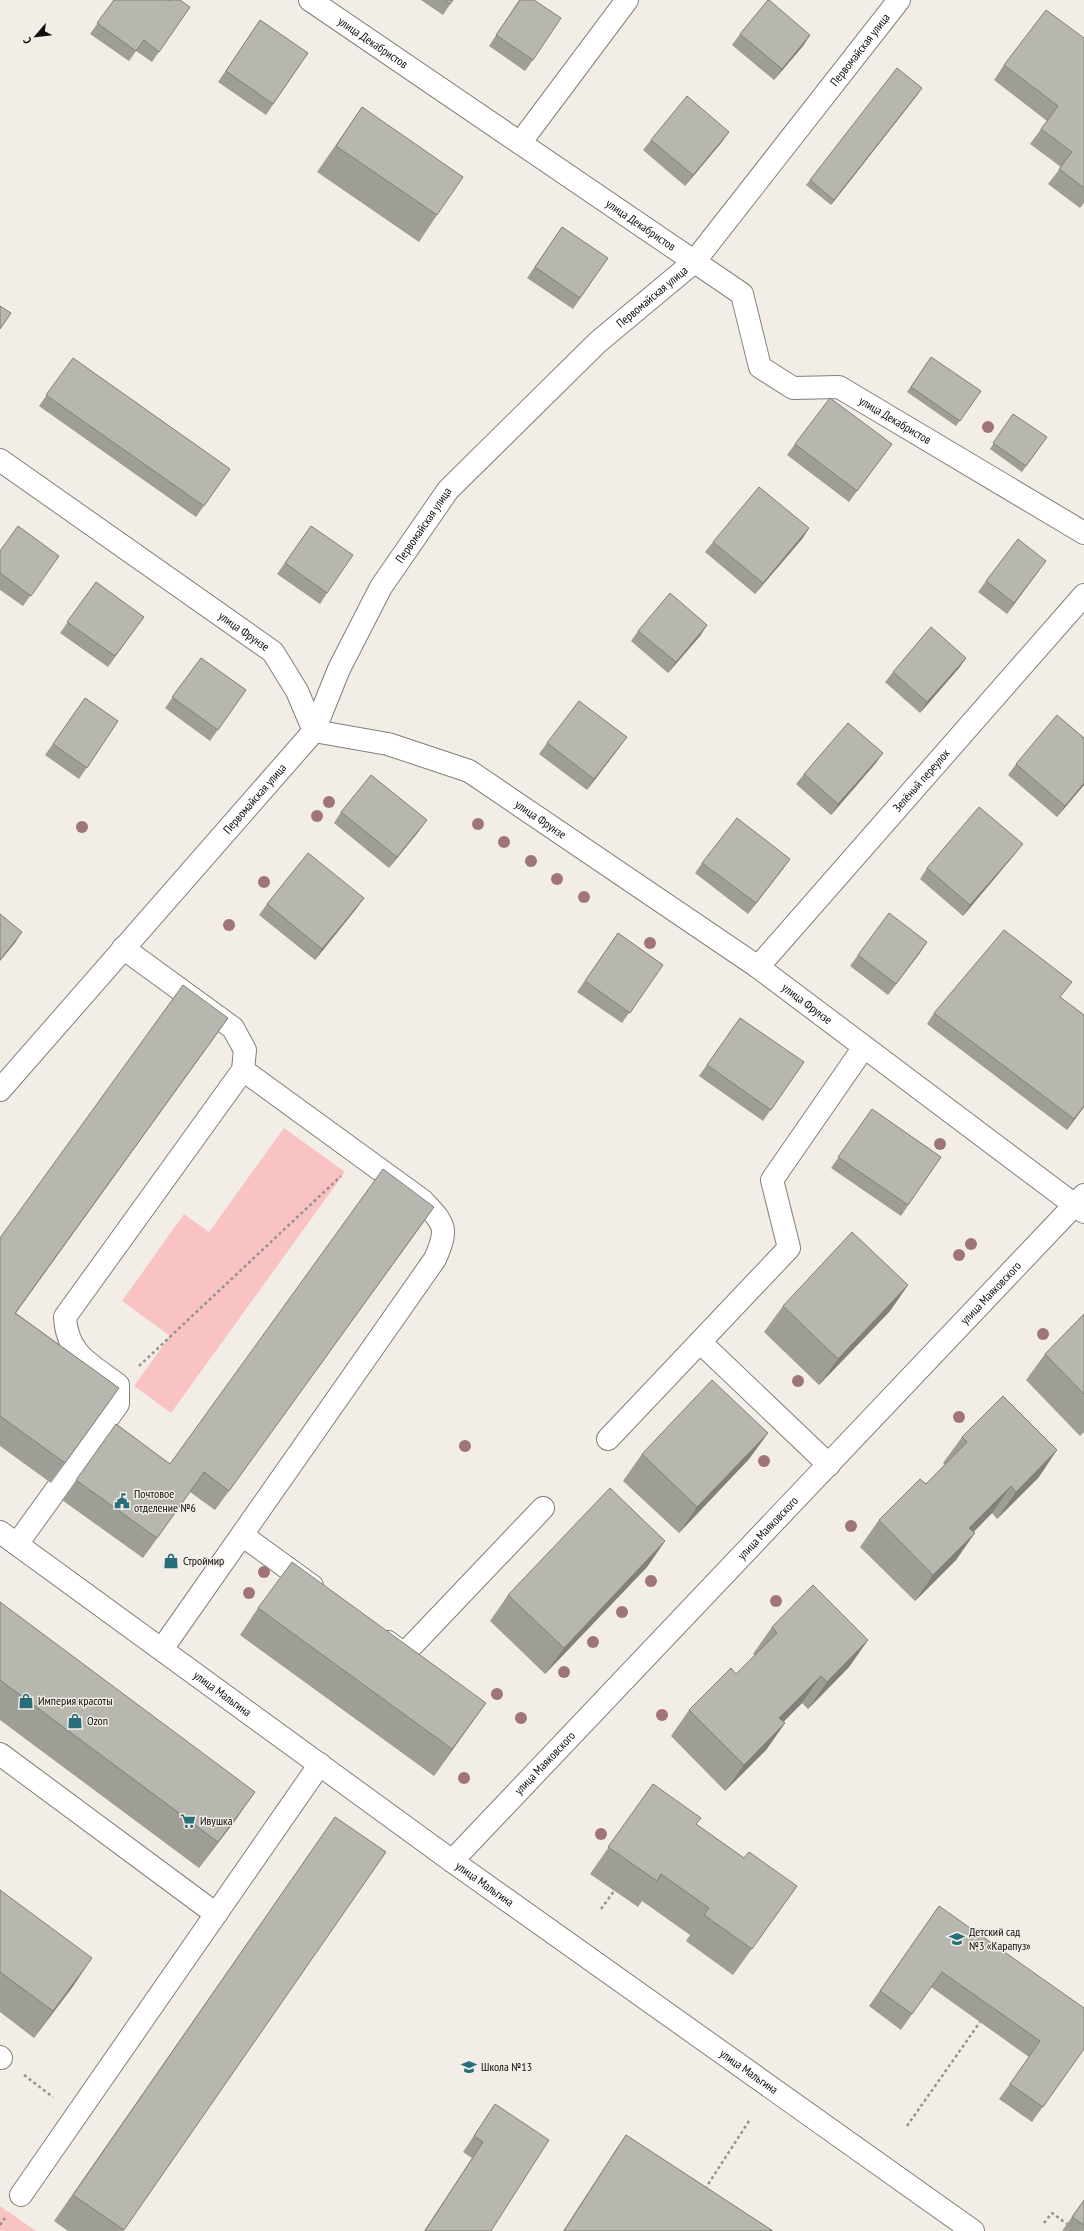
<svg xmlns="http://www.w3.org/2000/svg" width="1084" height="2231" viewBox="0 0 1084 2231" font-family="'PT Sans Narrow',sans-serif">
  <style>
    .green { fill: #f9c3c4 }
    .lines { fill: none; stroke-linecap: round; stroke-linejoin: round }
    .minor-casing { stroke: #847f79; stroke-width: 24 }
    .path { stroke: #96928d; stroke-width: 2.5; stroke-dasharray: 3 3; stroke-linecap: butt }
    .minor { stroke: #fff; stroke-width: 22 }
    .tree { fill: #a17577 }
    .wall { fill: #9e9d96 }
    .shaded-wall { fill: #81807a }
    .building { fill: #b8b7af; stroke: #81807a }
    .labels { text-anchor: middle; stroke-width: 3; stroke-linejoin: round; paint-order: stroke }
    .street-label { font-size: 12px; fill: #100e0c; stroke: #f2ede6 }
    .poi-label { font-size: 12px; fill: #100e0c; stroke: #f2ede6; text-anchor: start }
  </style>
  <rect width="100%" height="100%" fill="#f2ede6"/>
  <path class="green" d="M284,1128L345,1172L171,1413L134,1386L170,1336L122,1301L184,1214L209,1232Z
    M0,2206L36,2231H0Z"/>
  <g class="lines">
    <g class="minor-casing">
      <g id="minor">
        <path id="s1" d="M310,0L742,294L760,367L793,388L839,387L1084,533"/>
        <path d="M520,143L627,0"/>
        <path id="s2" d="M0,460L273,652L297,691L314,731L388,744L469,771L758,967L1084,1212"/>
        <path id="s3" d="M758,967L1084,595"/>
        <path id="s4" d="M0,1090L314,731L339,669L381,587L448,490L598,342L694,262L899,0"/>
        <path d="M700,1342L829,1465"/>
        <path d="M608,1439L789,1248L772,1180L864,1047"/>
        <path id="s5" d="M0,1532L452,1861L973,2231"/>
        <path d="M242,1535L312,1586"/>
        <path d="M17,1544L118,1404V1385C91,1364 67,1355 65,1317L243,1070L245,1050L233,1028L123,948"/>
        <path d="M388,1642L404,1654L543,1508"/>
        <path d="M162,1649L435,1259C448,1229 446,1225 423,1201L243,1070"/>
        <path d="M0,1754L216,1914"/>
        <path id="s6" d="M452,1861L1084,1195"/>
        <path d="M0,2057L1,2058"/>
        <path d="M21,2195L320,1764"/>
      </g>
    </g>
    <path class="path" d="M139,1366L341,1176
      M601,1909L614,1891
      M24,2075L53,2097
      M907,2126L980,2022
      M705,2189L749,2121
      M1044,2223L1052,2213L1067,2224
      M0,2225L5,2218"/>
    <use href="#minor" class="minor"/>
  </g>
  <g class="tree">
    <circle cx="988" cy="427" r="6"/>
    <circle cx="329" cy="802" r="6"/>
    <circle cx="317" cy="816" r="6"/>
    <circle cx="478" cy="824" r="6"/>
    <circle cx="82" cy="827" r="6"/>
    <circle cx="504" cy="842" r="6"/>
    <circle cx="531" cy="861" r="6"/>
    <circle cx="557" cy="879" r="6"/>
    <circle cx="264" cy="882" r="6"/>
    <circle cx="584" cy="897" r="6"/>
    <circle cx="229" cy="925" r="6"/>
    <circle cx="650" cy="943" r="6"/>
    <circle cx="940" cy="1144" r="6"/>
    <circle cx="971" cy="1244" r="6"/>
    <circle cx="959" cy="1255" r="6"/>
    <circle cx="1043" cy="1334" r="6"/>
    <circle cx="798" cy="1381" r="6"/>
    <circle cx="959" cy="1417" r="6"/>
    <circle cx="465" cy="1446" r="6"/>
    <circle cx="764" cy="1461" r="6"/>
    <circle cx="851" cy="1526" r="6"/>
    <circle cx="264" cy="1572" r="6"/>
    <circle cx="651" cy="1581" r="6"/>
    <circle cx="249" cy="1593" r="6"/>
    <circle cx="776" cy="1601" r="6"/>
    <circle cx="622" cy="1612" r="6"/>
    <circle cx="593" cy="1642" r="6"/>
    <circle cx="564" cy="1672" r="6"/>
    <circle cx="497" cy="1694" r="6"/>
    <circle cx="662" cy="1715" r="6"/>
    <circle cx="521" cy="1718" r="6"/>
    <circle cx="464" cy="1778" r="6"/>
    <circle cx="601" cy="1834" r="6"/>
  </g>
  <path class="wall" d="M114,0L169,1L190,7L152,62L136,51L129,61L90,34Z
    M421,0H453L443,15Z
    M519,0L533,60L525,71L489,46Z
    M260,20L308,53L266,115L218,82Z
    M740,34L810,35L803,46L774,80L732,45Z
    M1084,38V203L1080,208L1048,184L1061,167L1030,144L1047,121L994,80L1004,65Z
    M918,94L831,205L806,185L810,180Z
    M362,107L437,215L419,242L317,172Z
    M729,132L721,143L685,186L643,150L651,140Z
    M562,227L608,258L573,309L527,278Z
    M73,358L230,469L196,517L39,406Z
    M927,363L981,391L956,426L907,392Z
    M1013,414L1047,437L1022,472L990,449Z
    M795,444H892L849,502L787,455Z
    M311,526L327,593L320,604L277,574Z
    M809,528L802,539L755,594L705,552L713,542Z
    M0,551L59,556L23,606L0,590Z
    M1038,572L1007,614L978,592L986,581Z
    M96,582L144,617L108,667L60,633Z
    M707,625L700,636L668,673L631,641L638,631Z
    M201,658L246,690L210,741L165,708Z
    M966,658L959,668L920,713L885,682L893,672Z
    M85,698L118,721L79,779L45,755Z
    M627,737L587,790L539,754L547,743Z
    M883,753L875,764L831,815L796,784L804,774Z
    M1016,764L1084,785L1057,817L1008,775Z
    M341,812L419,831L389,868L334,823Z
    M1015,854L963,916L920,879L927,868Z
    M790,859L748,914L695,873L702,863Z
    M364,898L356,909L315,960L259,915L267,904Z
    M618,933L663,965L622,1023L577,992Z
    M927,942L888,995L850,966L858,955Z
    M1060,997L1084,1015V1107L1067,1130L927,1024L934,1013Z
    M228,1018L16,1313L119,1388L51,1483L0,1446V1238Z
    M740,1018L804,1062L763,1121L699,1076Z
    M872,1109L941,1157L901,1216L831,1168Z
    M420,1227L215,1510L190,1492L143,1558L62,1500L116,1424L170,1464Z
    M908,1285L890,1311L819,1385L764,1332L783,1306Z
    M1084,1314V1432L1080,1436L1026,1380L1045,1354Z
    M768,1433L749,1459L679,1533L623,1481L642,1454Z
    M962,1437L1039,1477L997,1519L992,1513L974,1532L956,1560L915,1601L860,1547L879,1520L926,1484L945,1465L943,1463Z
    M665,1541L647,1567L545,1674L490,1621L508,1595Z
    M0,1602L237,1818L199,1868L0,1720Z
    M258,1608L486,1703L434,1776L240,1635Z
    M772,1627L868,1640L849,1667L808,1709L802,1703L783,1722L785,1723L766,1750L725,1791L671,1736L689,1710L736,1674L755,1655L753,1654Z
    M653,1784L696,1824L744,1858L797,1886L733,1975L686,1941L690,1935L642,1901L638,1907L590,1874Z
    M335,1817L386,1852L123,2231H68L54,2221Z
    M0,1890L74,1985L34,2038L0,2012Z
    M939,1906L1084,2049L1032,2122L999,2099L1029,2057L931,1987L901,2030L869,2006Z
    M495,2104L491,2231H424L472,2158L463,2152Z
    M626,2135L773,2231H563L615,2151Z
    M1084,2200V2231H1062Z"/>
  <path class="shaded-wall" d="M810,35L803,46L774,80L782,69Z
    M922,88L918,94L831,205L834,200Z
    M729,132L721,143L685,186L693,175Z
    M809,528L802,539L755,594L763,583Z
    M1046,561L1038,572L1007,614L1014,603Z
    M707,625L700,636L668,673L676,662Z
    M966,658L959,668L920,713L927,702Z
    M627,737L619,748L587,790L594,779Z
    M883,753L875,764L831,815L838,804Z
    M1084,783V785L1057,817L1065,806Z
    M427,820L419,831L389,868L397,857Z
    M1023,844L1015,854L963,916L970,905Z
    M790,859L783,869L748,914L756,903Z
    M364,898L356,909L315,960L322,949Z
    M22,932L15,943L0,961V960Z
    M927,942L920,953L888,995L896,984Z
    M228,1018L214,1038L1,1333L15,1313Z
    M1084,1106V1107L1067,1130L1074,1119Z
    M434,1207L420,1227L215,1510L229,1491Z
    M908,1285L890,1311L819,1385L838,1359Z
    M119,1388L105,1408L51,1483L65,1463Z
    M768,1433L749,1459L679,1533L697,1507Z
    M1057,1450L1039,1477L997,1519L1016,1492Z
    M204,1472L190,1492L143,1558L157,1538Z
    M1011,1486L992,1513L951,1554L969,1528Z
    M975,1533L956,1560L915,1601L933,1575Z
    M665,1541L647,1567L545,1674L564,1648Z
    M868,1640L849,1667L808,1709L827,1682Z
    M821,1676L802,1703L761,1745L779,1718Z
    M486,1703L467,1729L434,1776L452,1749Z
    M785,1723L766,1750L725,1791L744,1765Z
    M255,1792L237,1818L199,1868L218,1842Z
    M92,1958L74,1985L34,2038L53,2011Z"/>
  <path class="building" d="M114,0H167L169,1L170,0H180L190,7L159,52L144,40L136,51L97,23Z
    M445,0H453L450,4Z
    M520,0H534L561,18L533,60L496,35Z
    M768,0H769L810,35L782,69L740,34Z
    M1046,10L1084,38V188L1059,169L1072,152L1041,129L1058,106L1004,65Z
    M260,20L308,53L273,104L226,71Z
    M897,68L922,88L834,200L810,180Z
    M687,96L729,132L693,175L651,140Z
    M362,107L463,177L437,215L336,146Z
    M562,227L608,258L580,298L535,267Z
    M0,306L11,313L0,329Z
    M931,357L981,391L960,421L911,387Z
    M73,358L230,469L204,506L46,395Z
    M830,398L892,444L857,491L795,444Z
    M1013,414L1047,437L1026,466L993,443Z
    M759,487L809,528L763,583L713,542Z
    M18,526L59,556L31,596L0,573V551Z
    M311,526L353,555L327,593L285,563Z
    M1018,539L1046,561L1014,603L986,581Z
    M96,582L144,617L115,656L67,622Z
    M670,593L707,625L676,662L638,631Z
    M931,627L966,658L927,702L893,672Z
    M201,658L246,690L218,730L172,697Z
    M85,698L118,721L87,768L53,744Z
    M579,701L627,737L594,779L547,743Z
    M1057,715L1084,738V783L1065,806L1016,764Z
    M848,723L883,753L838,804L804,774Z
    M371,775L427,820L397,857L341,812Z
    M979,807L1023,844L970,905L927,868Z
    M737,818L790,859L756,903L702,863Z
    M308,853L364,898L322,949L267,904Z
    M889,913L927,942L896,984L858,955Z
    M0,914L22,932L0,960Z
    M1004,930L1072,982L1060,997L1084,1015V1106L1074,1119L934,1013Z
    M618,933L663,965L630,1013L585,981Z
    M183,985L228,1018L15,1313L119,1388L65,1463L0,1416V1238Z
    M740,1018L804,1062L771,1110L707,1065Z
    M872,1109L941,1157L908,1205L838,1157Z
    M383,1169L434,1207L229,1491L204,1472L157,1538L76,1480L116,1424L170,1464Z
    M852,1232L908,1285L838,1359L783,1306Z
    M1084,1314V1394L1045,1354Z
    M712,1380L768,1433L697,1507L642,1454Z
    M1003,1396L1057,1450L1016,1492L1011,1486L969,1528L975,1533L933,1575L879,1520L920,1479L926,1484L967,1442L962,1437Z
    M610,1488L665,1541L564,1648L508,1595Z
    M292,1562L486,1703L452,1749L258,1608Z
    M813,1585L868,1640L827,1682L821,1676L779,1718L785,1723L744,1765L689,1710L731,1668L736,1674L777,1633L772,1627Z
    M0,1602L255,1792L218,1842L0,1680Z
    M653,1784L701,1818L696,1824L744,1858L749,1852L797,1886L752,1949L704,1915L709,1908L661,1874L657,1881L608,1847Z
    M335,1817L386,1852L124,2230L73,2195Z
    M0,1890L92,1958L53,2011L0,1972Z
    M939,1906L1084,2008V2049L1043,2107L1010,2084L1040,2041L942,1972L912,2014L880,1991Z
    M495,2104L549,2140L491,2231H425L483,2142L474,2136Z
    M626,2135L773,2231H564Z
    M1084,2200V2225L1072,2217Z"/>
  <defs>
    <g id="civic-bare" transform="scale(1.2)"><path d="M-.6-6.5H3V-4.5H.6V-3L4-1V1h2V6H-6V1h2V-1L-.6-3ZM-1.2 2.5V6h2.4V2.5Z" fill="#266f7a" stroke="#f2ede6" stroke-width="2.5" paint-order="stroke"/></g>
    <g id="shop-bare" transform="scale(1.2)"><path d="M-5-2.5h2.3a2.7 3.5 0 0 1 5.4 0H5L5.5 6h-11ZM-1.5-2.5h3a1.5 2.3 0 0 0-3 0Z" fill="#266f7a" stroke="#f2ede6" stroke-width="2.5" paint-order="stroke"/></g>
    <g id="supermarket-bare" transform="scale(1.2)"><path d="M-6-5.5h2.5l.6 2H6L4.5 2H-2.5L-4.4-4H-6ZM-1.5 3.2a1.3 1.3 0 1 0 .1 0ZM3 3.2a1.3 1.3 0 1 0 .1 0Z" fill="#266f7a" stroke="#f2ede6" stroke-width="2.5" paint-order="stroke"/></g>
    <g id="school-bare" transform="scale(1.2)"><path d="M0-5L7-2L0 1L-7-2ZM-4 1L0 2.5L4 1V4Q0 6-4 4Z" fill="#266f7a" stroke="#f2ede6" stroke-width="2.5" paint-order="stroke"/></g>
  </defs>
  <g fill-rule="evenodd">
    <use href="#civic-bare" x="122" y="1501"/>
    <use href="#shop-bare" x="171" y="1561"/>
    <use href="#shop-bare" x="26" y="1701"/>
    <use href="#shop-bare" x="75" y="1721"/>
    <use href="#supermarket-bare" x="188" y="1821"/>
    <use href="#school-bare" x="957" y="1939"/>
    <use href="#school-bare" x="469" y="2067"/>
  </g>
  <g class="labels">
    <g class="street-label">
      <text dy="4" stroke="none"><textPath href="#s1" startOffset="76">улица Декабристов</textPath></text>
      <text dy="4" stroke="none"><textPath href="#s4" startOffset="1359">Первомайская улица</textPath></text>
      <text dy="4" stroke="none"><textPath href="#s1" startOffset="400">улица Декабристов</textPath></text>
      <text dy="4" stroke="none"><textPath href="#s4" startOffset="1035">Первомайская улица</textPath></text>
      <text dy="4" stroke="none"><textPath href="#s1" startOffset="748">улица Декабристов</textPath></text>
      <text dy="4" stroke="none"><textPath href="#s4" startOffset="711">Первомайская улица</textPath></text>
      <text dy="4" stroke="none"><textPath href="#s2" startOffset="298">улица Фрунзе</textPath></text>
      <text dy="4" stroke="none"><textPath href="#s3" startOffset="248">Зелёный переулок</textPath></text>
      <text dy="4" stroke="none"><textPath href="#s4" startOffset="387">Первомайская улица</textPath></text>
      <text dy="4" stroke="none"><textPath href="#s2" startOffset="670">улица Фрунзе</textPath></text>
      <text dy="4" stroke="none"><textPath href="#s2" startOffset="994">улица Фрунзе</textPath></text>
      <text dy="4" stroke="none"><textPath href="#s6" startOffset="783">улица Маяковского</textPath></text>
      <text dy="4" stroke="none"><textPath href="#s6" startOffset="459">улица Маяковского</textPath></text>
      <text dy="4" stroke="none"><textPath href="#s5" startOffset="275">улица Мальгина</textPath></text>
      <text dy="4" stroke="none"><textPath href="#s6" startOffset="135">улица Маяковского</textPath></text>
      <text dy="4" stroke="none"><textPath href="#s5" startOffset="599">улица Мальгина</textPath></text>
      <text dy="4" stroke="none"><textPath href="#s5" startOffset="923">улица Мальгина</textPath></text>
    </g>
    <g class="poi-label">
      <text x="134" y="1498">Почтовое<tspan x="134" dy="14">отделение №6</tspan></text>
      <text x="183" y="1565">Строймир</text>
      <text x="38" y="1705">Империя красоты</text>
      <text x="87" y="1725">Ozon</text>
      <text x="200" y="1825">Ивушка</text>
      <text x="969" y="1936">Детский сад<tspan x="969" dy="14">№3 «Карапуз»</tspan></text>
      <text x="481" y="2071">Школа №13</text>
    </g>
  </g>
  <g transform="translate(36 36) rotate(242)" stroke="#f2ede6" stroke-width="3" paint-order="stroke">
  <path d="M0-3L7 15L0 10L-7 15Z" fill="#100e0c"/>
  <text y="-6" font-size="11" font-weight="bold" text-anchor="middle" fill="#100e0c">С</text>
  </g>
</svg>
